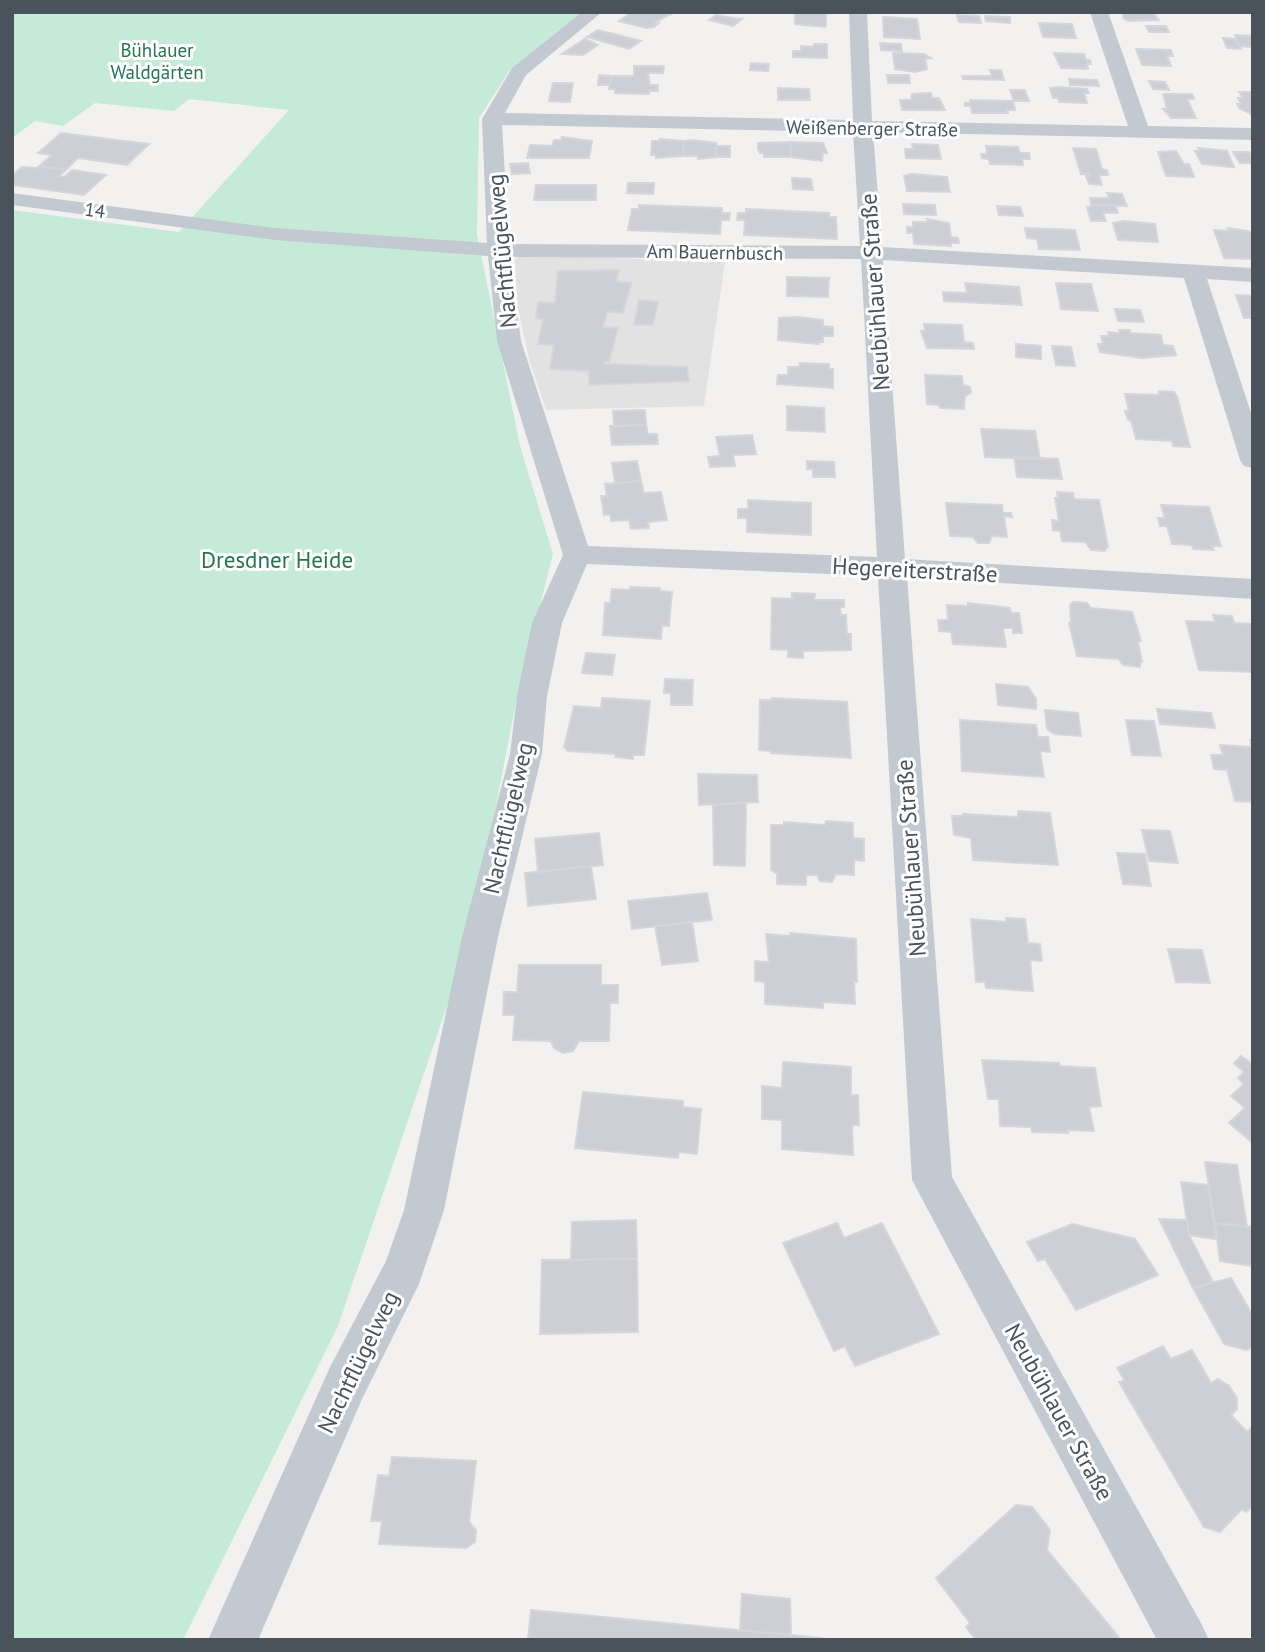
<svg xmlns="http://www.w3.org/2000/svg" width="1265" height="1652" viewBox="0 0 1265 1652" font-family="'PT Sans',sans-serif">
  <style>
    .education { fill: #e3e2e2 }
    .green { fill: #c5ead7 }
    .building { fill: #cecfd4; stroke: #d5d6db; stroke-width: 2 }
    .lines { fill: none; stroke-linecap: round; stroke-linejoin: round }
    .minor { fill: #c3c9d0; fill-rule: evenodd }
    .labels { text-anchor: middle; stroke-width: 6; stroke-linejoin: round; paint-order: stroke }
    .far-park-label { font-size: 19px; fill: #237554; stroke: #fff }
    .far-street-label { font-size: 19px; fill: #4a525b; stroke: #fff }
    .street-label { font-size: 23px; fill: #4a525b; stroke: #fff }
    .park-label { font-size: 23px; fill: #237554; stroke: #fff }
  </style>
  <rect width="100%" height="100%" fill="#f2f1f0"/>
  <path class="education" d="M523,255L725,262L704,406L546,410L529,359L517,304L515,259Z"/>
  <path class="green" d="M12,12H588L559,30L510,70L479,118L477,234L520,446L553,554L518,692L471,935L338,1326L183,1640H12V210L179,232L289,110L189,99L174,111L95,103L63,126L35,121L12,138Z"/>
  <path class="building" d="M632,12H675L655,22L659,23L654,27L646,28L619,21Z
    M795,12H826V25L825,27L795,24Z
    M1122,12H1152L1159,20L1129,21L1124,19Z
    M716,15L732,18L742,19L733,26L709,20Z
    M957,15L979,16L981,23L959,22Z
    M985,16L1010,17V23L986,21Z
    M883,17L917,19L920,39L884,37Z
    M1039,23L1072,24L1076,38L1043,37Z
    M1146,26H1166L1169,32H1149Z
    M598,30L641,41L629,49L587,37Z
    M1235,35L1253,36V47L1239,46Z
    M1223,38L1236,39L1241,49L1227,48Z
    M585,39L598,45L583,55L562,54Z
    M880,43L901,44L902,51L881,50Z
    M814,44H827V58L793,57V51H801V46L814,47Z
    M1136,49L1171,50L1173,56H1167L1171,66L1142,65Z
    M893,53L924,54L931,58L925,59L927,69L915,72L895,69Z
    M1054,53L1084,54L1086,60H1090L1091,64H1087L1088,69L1061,68Z
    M751,63L769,64L768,71L750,70Z
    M634,66H664L663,73H648L650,85H658V91H649V94L615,93V89H609L611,76H634Z
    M990,70H1001L1004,80L963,79L962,76H992Z
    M599,75L611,76L610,85H598Z
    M887,75H909L910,83H888Z
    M1069,79L1097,80L1099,86L1070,85Z
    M1149,81L1165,82L1169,90L1153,89Z
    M553,83H573L570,102L549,101Z
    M1058,87L1087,89L1089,93H1084L1087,103L1059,102L1058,98H1053L1050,88Z
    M778,88L809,89L810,100H778Z
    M1010,90H1025L1029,101H1014Z
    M1239,92H1253V115L1239,108L1237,104H1241L1238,98H1243Z
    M931,93L932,98H939L945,110H902L900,100H911L912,94Z
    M1163,94H1192L1194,99H1187L1196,118H1171L1163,109H1167Z
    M970,100L1013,101L1015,110H1007L1008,113H972L971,106H965V103H970Z
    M61,133L149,144L127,165L78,158L66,170L39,166L52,155L38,153Z
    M562,137L592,141L589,158H527L530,145L552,146L554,140H561Z
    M660,139L684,141L683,156L656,158V155H651L652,141H660Z
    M692,140L716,143V157L698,159V156H683L684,141Z
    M790,142L791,157H764V153H760L758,149V143Z
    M790,142L823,143L827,153H823L822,161L791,157Z
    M912,144L938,145L941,159L906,158L905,149H913Z
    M716,146H730V157H716Z
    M986,146L1018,147L1020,153H1029L1030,159H1022L1023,165L990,164L989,159L982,158L981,154H987Z
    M1073,148L1096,149L1102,169L1107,170L1108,175H1099L1102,185L1089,184L1086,176H1090L1089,174H1081Z
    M1198,148L1227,151L1234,167L1202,164L1195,151H1199Z
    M1176,151L1184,164H1189L1194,177L1166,176L1158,152Z
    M1233,152H1249L1253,163H1240Z
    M528,163L530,173L512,174L510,164Z
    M39,166L66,170L59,176L64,177L72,170L106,175L84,195L12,185V175L22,167L36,168Z
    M912,174L947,177L950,192L907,191L904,176Z
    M792,178L811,179L813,190L793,189Z
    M628,183H654L653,194L627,193Z
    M536,185H596V200H534Z
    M1107,193L1122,194L1127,206L1091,205L1090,198H1109Z
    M903,204L935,205L936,215L904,214Z
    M639,205L722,208V213H730L729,220H721L720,234L628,230L632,209H639Z
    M1097,205H1115L1118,213H1103L1106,221H1091L1087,207Z
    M997,206L1020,207L1023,216L999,215Z
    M746,209L829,213V217H836L837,239L744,235L745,220H737L738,213H746Z
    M927,219L949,223L951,237L958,238L959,243H951V246L914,244L913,233H907V227H913V222H928Z
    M1124,221L1155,224L1158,242L1118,240L1113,223Z
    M1025,228L1075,230L1080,250L1039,249L1037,239L1027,238Z
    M1228,228L1253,232V259L1224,258L1214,230L1229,231Z
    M619,270L616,282L631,283L623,313L607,312L603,327L618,328L609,361H605L604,364L687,367L689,381L589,385V371L550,369L554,345L538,344L543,319L536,318L538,302L555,303L558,271Z
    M787,277L829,278L828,297L787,296Z
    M965,283L1019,287L1022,305L944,301L943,292L967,293Z
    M1056,283L1091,284L1098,311L1061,309Z
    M1236,295L1253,296V318H1244Z
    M639,300L658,302L653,325H634Z
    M1115,309L1140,310L1144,322L1118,321Z
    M797,317L823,320V326L833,327V336H823V342H818L819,344L778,340L779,318Z
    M924,324L962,325L964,342L973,343L974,349L927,348L921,331H925Z
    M1119,330H1130L1131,333L1161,335L1163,345L1173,346L1176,355L1141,358L1100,352L1098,344H1103L1101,336H1109L1108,332L1120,333Z
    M1016,344L1041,346V359L1016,357Z
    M1052,346L1071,347L1075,366L1056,365Z
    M800,363L829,364V369H833V388L777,384L778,375H788V367H799Z
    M925,375L962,376L963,385L970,387L971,393L965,396L964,409L940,408L939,405L927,404Z
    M1159,391L1174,392L1177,396L1190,447L1173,446L1172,441L1136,439L1131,420H1128L1125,411H1129L1125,394L1159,395Z
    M787,406L824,408L825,432L787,430Z
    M645,410L646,425L614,426L613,411Z
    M646,425L648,434H657L658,444L612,445L610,426Z
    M981,429L1035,431L1040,459L985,457Z
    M752,435L756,454L733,455L735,466L710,467L708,457L720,456L716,437Z
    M1014,457L1058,459L1062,479L1017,477Z
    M637,461L641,481L615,483L612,463Z
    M807,461L834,462L835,477H813V469H807Z
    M641,481L644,493L661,492L667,520L648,522L649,528L631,529L629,520L611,521L610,514L604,515L601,496H607L605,484Z
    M1057,492L1073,493L1074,499L1099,500L1108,547L1104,551L1091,550L1085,542L1062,541L1060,531L1053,530L1052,520L1059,521L1055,498H1058Z
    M748,500L811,503V535L747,532V518H738V509H748Z
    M946,503L1002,505L1003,513H1011L1012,517L1004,516L1007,537L992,536L989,543H978L973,537L950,536Z
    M1161,505L1209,507L1221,546H1212L1214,550L1193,549L1192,545L1172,544L1167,526H1160L1158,518H1165Z
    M630,587L660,588V591L672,592L669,626L662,625L661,639L603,635L605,603H610L612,589L630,590Z
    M792,593L815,594L814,600H844V607H840L841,615H846L847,634H851V650L803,651V658L788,657V650L771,649L772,598L792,599Z
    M1073,602L1087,603L1091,608L1132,612L1141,641L1138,642L1142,662H1140V667L1123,665L1119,659L1077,656L1069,623H1071L1070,605Z
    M968,603L1010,608L1011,613H1019L1022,633H1013V628H1003L1006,647L953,644L951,632L939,631L938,620H948L947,605L968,606Z
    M1213,615L1232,616L1234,623L1253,624V672L1199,670L1186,621L1215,622Z
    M586,653L615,655L612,675L582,673Z
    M665,679L693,680L692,705H671V693H664Z
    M996,684L1028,687L1036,699V709L998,705Z
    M602,698L650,701L644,755H633V759L615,757L616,754L568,751L564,747L574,706L601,708Z
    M772,698L847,702L851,758L771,753V751L759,750L760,700H772Z
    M1157,709L1211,713L1215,728L1160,724Z
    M1045,710L1078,713L1081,736L1054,734L1047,729Z
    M960,720L1036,725L1038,737H1048L1050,752L1040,751L1044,777L962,771Z
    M1126,720L1154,721L1161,756L1132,755Z
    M1250,740H1253V802L1235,801L1227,770L1214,769L1211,755H1223L1220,745L1252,747Z
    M698,774L757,775L758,802L699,805Z
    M746,803L745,866L714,865L713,805Z
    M1018,811L1050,813L1058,865L973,860L971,838L954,835L952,816H963V814L1018,817Z
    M826,821L853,823V838L864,839V861L854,860V875L836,874L832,882L820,881L817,875H806V885L777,884V874L771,870V825H784V822L825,825Z
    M1142,830L1170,831L1178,863L1149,861Z
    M599,833L603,865L538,872L535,839Z
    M1117,853L1145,854L1151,886L1123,884Z
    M591,866L596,899L528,906L525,873Z
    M707,893L712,920L632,929L628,901Z
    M1006,918L1025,919L1028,943L1040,944L1042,961L1030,960L1033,991L986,988L985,982H976L971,919L1006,922Z
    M692,922L698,961L662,965L655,926Z
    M790,933L856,939L857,982L854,981L855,1004L823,1002V1008L765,1004V982L755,981V961L769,962L766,934L790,936Z
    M1168,949L1202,950L1210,983L1176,982Z
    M519,965H601V985H618V1003H610L609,1041H579L573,1051L563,1053L554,1048L551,1041L513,1040L515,1015H503L504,992H517Z
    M1241,1056L1253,1064V1143L1229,1123L1245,1108L1231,1096L1244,1084L1238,1078L1244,1072L1234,1063Z
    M982,1060L1059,1063L1060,1066L1095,1068L1101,1106L1089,1107L1094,1131L1068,1130V1133L1032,1132L1031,1127L1000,1126L999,1099H988Z
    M783,1062L851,1067V1095H858L859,1125H852L853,1155L782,1149V1120L762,1119V1086L782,1088Z
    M583,1092L683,1101V1107L701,1109L697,1154L679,1152L678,1158L575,1148Z
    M1205,1162L1237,1165L1247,1227L1215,1223Z
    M1181,1182L1208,1185L1216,1239L1189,1235Z
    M1159,1219L1187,1220L1189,1235L1213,1282L1193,1288Z
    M636,1220L637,1259L571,1260L572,1222Z
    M837,1223L844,1238L882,1223L939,1334L855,1366L845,1346L834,1351L783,1243Z
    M1215,1223L1253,1227V1266L1220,1261Z
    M1072,1224L1135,1239L1158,1275L1076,1310L1045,1259L1038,1261L1027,1242Z
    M637,1259L638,1332L540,1334L542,1260Z
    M1231,1278L1253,1316V1347L1246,1350L1224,1344L1193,1288Z
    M1163,1346L1171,1359L1192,1350L1211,1383L1218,1379L1229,1386L1237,1398V1409L1231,1415L1247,1432L1253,1426V1506L1246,1512L1242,1509L1220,1532L1204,1527L1119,1382L1125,1381L1117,1368Z
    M392,1457L476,1461L469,1522L476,1530L475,1542L466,1548L379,1544L382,1521H371L378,1475L389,1476Z
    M1016,1505L1032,1507L1050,1530L1047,1550L1121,1640H976L966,1627L970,1623L936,1578Z
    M742,1594L790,1599L791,1635L740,1630Z
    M531,1610L791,1635L838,1640H528Z"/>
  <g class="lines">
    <path class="minor" d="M582,12H602L526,75L505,113L853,120L849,12H867L872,121L1128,126L1090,12H1108L1148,126L1253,128V140L873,132L882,247L1253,268V282L1207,279L1253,419V468L1244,466L1240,460L1184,278L883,260L905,559L1253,579V599L907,577L952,1177L1201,1623L1209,1640H1157L912,1180L878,576L587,564L562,623L547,696L542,754L498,937L444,1210L419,1284L362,1399L258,1640H208L330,1367L386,1261L404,1210L462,937L510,754L517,696L532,623L563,555L497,341L488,256L275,240L12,205V193L275,228L487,243L482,119L512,68ZM502,125L853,132L860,246L509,244ZM510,257L861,259L877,557L588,546L521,341Z"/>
  </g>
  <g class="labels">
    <g class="far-park-label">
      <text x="157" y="57">Bühlauer<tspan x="157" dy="22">Waldgärten</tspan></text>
    </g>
    <g class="far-street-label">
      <text transform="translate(872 128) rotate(1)" y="7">Weißenberger Straße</text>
      <text transform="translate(95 210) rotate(8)" y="7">14</text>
      <text transform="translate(715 252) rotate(1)" y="7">Am Bauernbusch</text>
    </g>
    <g class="street-label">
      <text transform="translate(502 251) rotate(-95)" y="8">Nachtflügelweg</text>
      <text transform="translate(875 292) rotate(-94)" y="8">Neubühlauer Straße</text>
      <text transform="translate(915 570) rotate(3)" y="8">Hegereiterstraße</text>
      <text transform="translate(508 818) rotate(-77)" y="8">Nachtflügelweg</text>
      <text transform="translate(911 858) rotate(-94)" y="8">Neubühlauer Straße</text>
      <text transform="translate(358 1362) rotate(-64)" y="8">Nachtflügelweg</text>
      <text transform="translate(1059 1412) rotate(61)" y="8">Neubühlauer Straße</text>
    </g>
    <g class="park-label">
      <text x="277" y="568">Dresdner Heide</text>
    </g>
  </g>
  <rect width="1265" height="1652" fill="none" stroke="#4a525b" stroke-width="28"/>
</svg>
